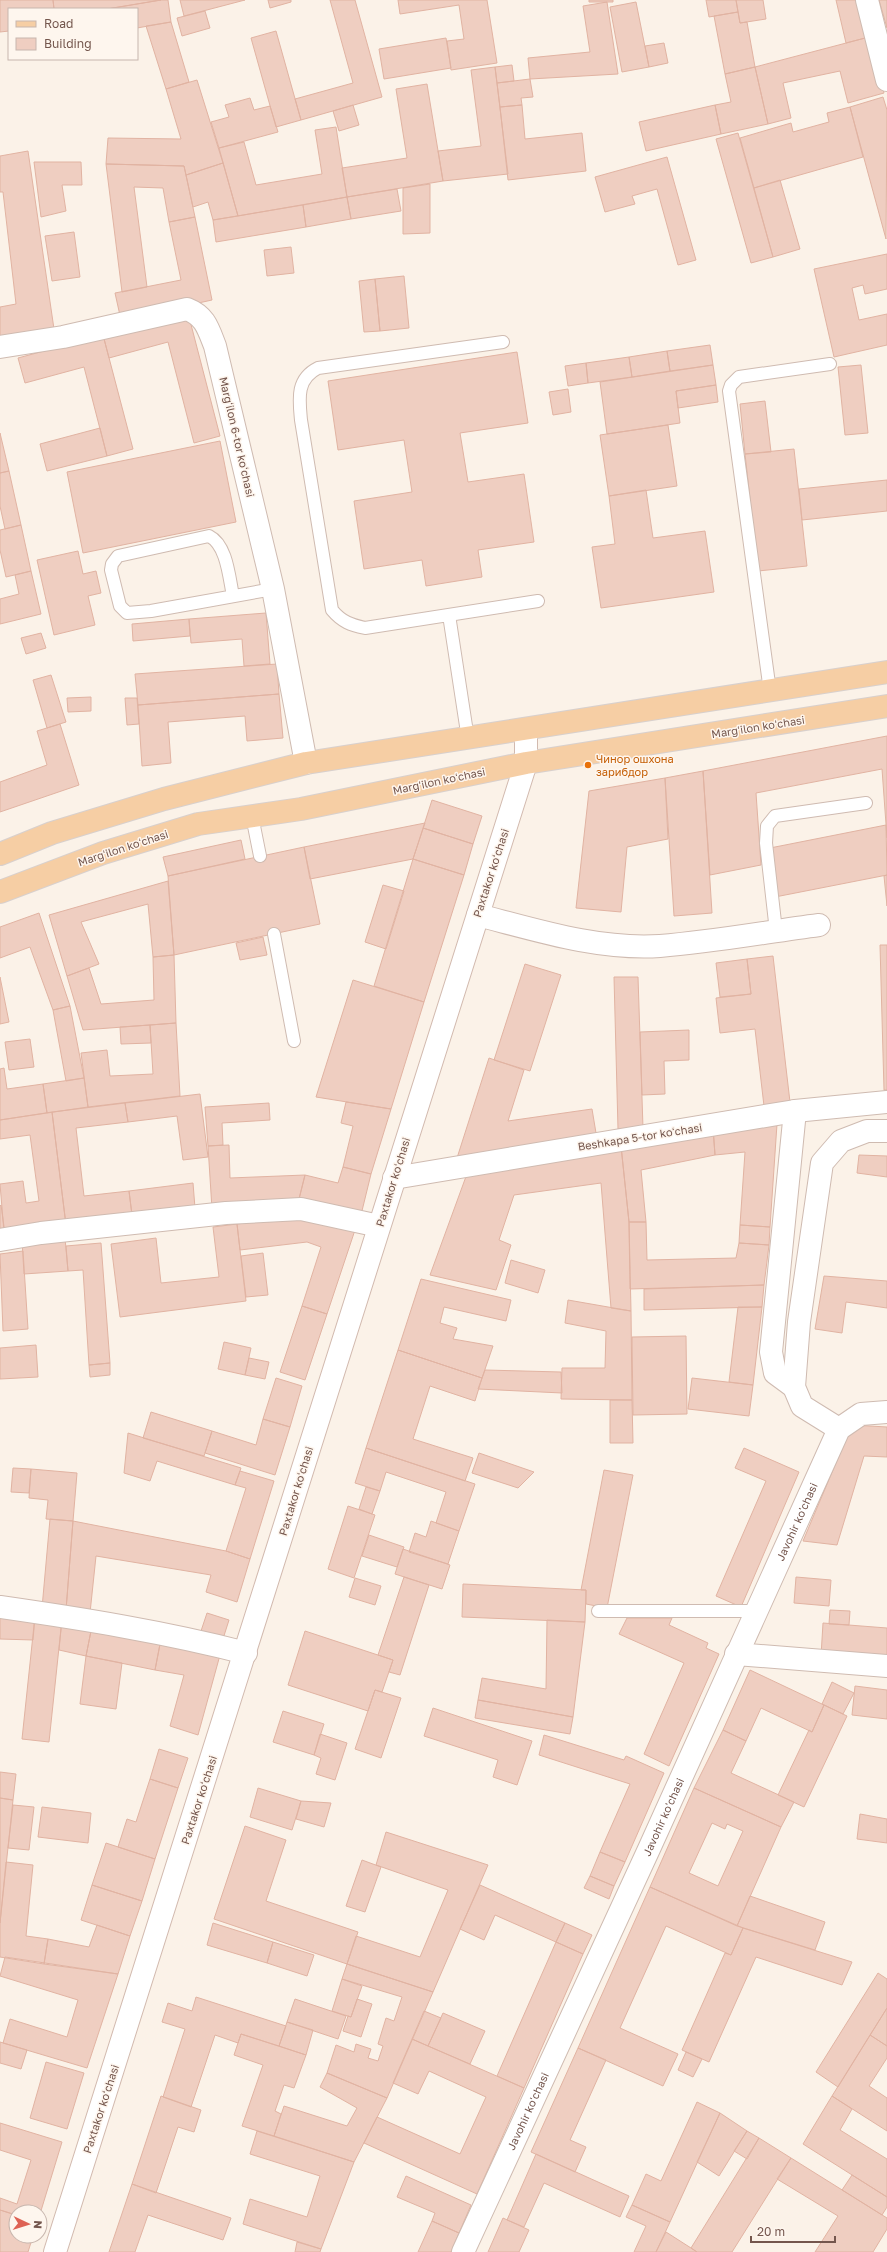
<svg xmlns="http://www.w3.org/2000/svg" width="887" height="2252" viewBox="0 0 887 2252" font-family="'Golos Text',sans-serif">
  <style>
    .building { fill: #efcec1; stroke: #e1b3a2; fill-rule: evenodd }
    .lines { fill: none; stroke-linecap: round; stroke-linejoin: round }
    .lane-casing { stroke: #cfbbb1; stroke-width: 14 }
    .street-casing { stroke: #cfbbb1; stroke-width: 24 }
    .secondary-casing { stroke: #d2baaf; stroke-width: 24 }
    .primary-casing { stroke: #d8d0cd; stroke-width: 24 }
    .lane { stroke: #fff; stroke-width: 12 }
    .street { stroke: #fff; stroke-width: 22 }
    .secondary { stroke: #fff; stroke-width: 22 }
    .primary { stroke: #f6cea4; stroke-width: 22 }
    .food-dot { fill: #e8710a; stroke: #fef6ee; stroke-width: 1.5 }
    .labels { text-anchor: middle; stroke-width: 3; stroke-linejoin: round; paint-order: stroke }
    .street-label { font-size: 11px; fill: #74564d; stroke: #fef6ee }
    .food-label { font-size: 11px; fill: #c56008; stroke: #fef6ee; text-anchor: start }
  </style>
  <rect width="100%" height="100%" fill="#fbf2e8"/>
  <path class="building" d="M0,0H53L54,9H9V31L0,32Z
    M53,0H161L107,9H54Z
    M161,0H168L171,22L137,28V9H107Z
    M180,0H245L184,16Z
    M268,0H291V2L270,8Z
    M330,0H355L382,97L301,120L295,99L353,83Z
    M398,0H487L497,63L451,70L447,41L464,39L459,5L400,14Z
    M589,0H613V2H589Z
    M706,0H736L738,12L709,17Z
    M736,0H763L766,19L740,23Z
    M836,0H861L869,37L846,43Z
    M879,0H887V28Z
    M607,2L618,74L530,79L528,58L590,52L583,6Z
    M636,2L649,67L622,72L610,7Z
    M205,11L210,28L182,36L177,18Z
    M738,12L740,23L747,22L755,67L725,74L714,16Z
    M171,22L189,82L166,89L146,26Z
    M276,31L301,120L276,127L251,38Z
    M869,37L884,93L848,103L840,71L783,83L791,118L768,124L755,67Z
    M446,38L451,68L384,79L379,49Z
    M664,43L668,63L649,67L645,46Z
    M512,65L514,81L497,83L495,67Z
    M495,67L508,174L443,181L438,151L481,146L471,70Z
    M755,67L768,124L721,134L715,105L731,102L725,74Z
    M530,79L533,97L521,98L522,105L500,107L497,83Z
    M197,80L223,163L186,175L184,166L106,164L108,138L181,139L166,89Z
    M427,84L443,181L347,197L342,168L407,158L396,89Z
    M883,97L887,110L886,239L850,107Z
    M250,98L254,110L270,106L278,132L219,148L211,122L229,117L225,105Z
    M353,105L359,125L339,131L333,111Z
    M522,105L525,139L582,133L586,171L508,180L500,107Z
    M715,105L721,134L646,151L639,122Z
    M850,107L863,157L754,188L740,138L791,123L793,132L829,122L827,113Z
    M336,127L347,197L238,216L219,148L244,142L256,185L322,174L315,130Z
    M738,133L773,257L751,263L716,139Z
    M28,151L54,329L0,338V307L16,304L3,192H0V156Z
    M667,157L696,260L678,265L657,189L632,196L635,204L605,212L595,177Z
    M34,162H81L82,185H62L66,211L41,217Z
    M223,163L238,216L213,220L208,202L193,207L186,175Z
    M106,164L184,166L195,217L169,222L163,188L134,187L147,287L122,292Z
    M780,180L800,249L773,257L754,188Z
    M430,184V233L403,234V188Z
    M397,189L401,211L351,219L347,197Z
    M347,197L351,219L306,227L303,205Z
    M303,205L306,227L216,242L213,220Z
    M195,217L212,300L121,320L115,293L181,280L169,222Z
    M74,232L80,277L52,281L45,236Z
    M291,247L294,273L267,276L264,250Z
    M887,254V289L865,294L863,285L852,288L859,320L887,314V345L834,357L814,269Z
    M404,276L409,328L380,331L375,279Z
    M375,279L380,331L364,332L359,281Z
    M188,313L220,436L194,443L168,342L109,358L103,335Z
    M103,335L133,449L107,456L84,367L25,383L18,358Z
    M710,345L713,365L670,371L667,351Z
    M667,351L670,371L632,377L629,357Z
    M517,352L528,423L460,433L468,482L524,474L534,542L478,550L482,577L426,586L422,560L364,569L354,501L412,492L404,440L338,450L328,381Z
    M629,357L632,377L588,383L586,363Z
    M586,363L588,383L568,386L565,366Z
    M713,365L716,385L676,391L680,423L607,434L600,382Z
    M861,365L868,433L845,435L838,367Z
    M716,385L718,402L678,408L676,391Z
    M568,389L571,412L553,415L549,392Z
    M765,401L771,452L745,454L740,404Z
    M668,425L677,486L609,496L600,435Z
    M100,428L107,456L47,471L40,444Z
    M0,433L9,471L0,473Z
    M220,441L236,522L83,553L67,472Z
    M794,449L807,566L758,571L745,454Z
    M9,471L21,525L5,529L0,506V473Z
    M887,480V511L802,520L799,489Z
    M646,490L653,538L705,531L714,592L601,608L592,547L615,544L609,496Z
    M21,525L31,571L6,577L0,550V530Z
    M78,551L83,574L96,571L101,593L88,596L95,625L54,635L37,560Z
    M31,571L41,614L0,624V599L19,594L15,575Z
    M266,613L270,664L244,666L242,639L191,643L189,619Z
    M189,619L190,636L133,641L132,624Z
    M41,633L46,648L26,654L21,638Z
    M277,664L279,694L138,705L135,674Z
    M51,675L66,722L47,728L33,680Z
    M279,694L283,738L247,741L245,716L168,722L171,763L142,766L138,705Z
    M91,697V711L68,712L67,698Z
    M125,698H137L139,724L127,725Z
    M60,724L79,785L0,812V782L47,765L37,731Z
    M887,736V838L882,769L756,793L761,865L710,875L703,771Z
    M703,771L712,913L674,916L665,778Z
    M665,778L668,839L627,847L621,912L576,908L589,791Z
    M432,800L482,816L473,844L423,828Z
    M425,823L413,859L310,879L304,847Z
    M886,825L887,875L775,897L770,848Z
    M423,828L473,844L464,875L413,859Z
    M241,840L245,859L168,876L163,857Z
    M304,847L320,924L174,955L168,876Z
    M413,859L464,875L424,1002L374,986Z
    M887,875V906L884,876Z
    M168,881L174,955L153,957L148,904L81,922L99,964L67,976L49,915Z
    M383,885L404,891L386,949L365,942Z
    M39,913L70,1006L53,1010L30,947L0,958V927Z
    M263,937L267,955L240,960L236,943Z
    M880,945H887V1090H884Z
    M174,955L176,1023L83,1030L67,976L89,968L101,1004L154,1000L153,957Z
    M773,956L790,1102L764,1106L755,1029L720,1033L716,998L751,994L747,959Z
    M747,959L751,994L720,997L716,963Z
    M525,964L561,975L530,1071L494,1060Z
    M0,977L9,1022L0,1024Z
    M614,977H638L643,1128L618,1129Z
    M353,980L424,1002L391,1109L316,1097Z
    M70,1006L84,1078L66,1081L53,1010Z
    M176,1023L180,1096L88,1107L81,1053L107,1050L110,1076L153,1074L150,1025Z
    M150,1025L151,1043L121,1044L120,1027Z
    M689,1030V1060L664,1061L665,1094L642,1095L640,1032Z
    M30,1039L34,1067L9,1070L5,1042Z
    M489,1058L524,1070L508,1121L592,1109L597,1139L457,1158Z
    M4,1068L7,1089L43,1084L47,1113L0,1120V1069Z
    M84,1078L88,1107L47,1113L43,1084Z
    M200,1094L208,1157L183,1160L177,1116L128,1122L125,1103Z
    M346,1102L391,1109L371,1174L343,1167L353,1126L341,1123Z
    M125,1103L128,1122L76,1128L84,1196L129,1191L132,1215L66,1225L52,1112Z
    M269,1103L270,1120L222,1123L223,1145L208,1146L205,1107Z
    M52,1112L66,1225L4,1232L0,1184L23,1181L26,1203L39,1201L30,1135L0,1139V1120Z
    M777,1124L770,1227L740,1225L745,1152L715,1155L713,1128Z
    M713,1128L715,1155L641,1170L646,1222H629L621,1146Z
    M229,1145L230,1178L305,1175L298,1203L212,1209L208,1146Z
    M621,1146L629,1222L631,1311L611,1308L601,1183L514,1195L499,1240L511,1245L496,1290L430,1275L468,1171Z
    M859,1155L887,1156V1177L857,1173Z
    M343,1167L371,1174L360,1219L298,1203L305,1175L338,1183Z
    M193,1183L195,1208L132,1215L129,1191Z
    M1,1205L5,1234L0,1235V1206Z
    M316,1214L356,1227L327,1314L302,1306L321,1247L307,1242L240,1250L237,1224Z
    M629,1222H646L647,1260L736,1258L739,1243L769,1245L764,1285L630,1289Z
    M237,1224L246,1301L120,1317L111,1244L156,1238L161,1283L219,1277L213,1227Z
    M740,1225L770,1227L769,1245L739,1243Z
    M65,1238L68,1271L24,1274L22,1240Z
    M101,1243L110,1363L89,1365L83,1270L68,1271L66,1246Z
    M23,1251L28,1329L3,1331L0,1254Z
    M263,1253L268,1295L246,1297L241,1256Z
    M511,1260L545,1270L538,1293L505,1283Z
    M824,1276L887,1281V1308L846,1302L842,1333L815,1329Z
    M421,1279L511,1300L506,1321L444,1307L440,1323L457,1328L453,1339L493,1346L482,1378L398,1350Z
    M764,1285L762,1307L644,1310V1289Z
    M568,1300L631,1311L632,1400L561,1399L562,1368H605L606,1331L565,1323Z
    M302,1306L327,1314L305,1380L280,1372Z
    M738,1307H762L753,1385L729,1382Z
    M686,1336L687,1414L633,1415L632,1337Z
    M224,1342L251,1348L245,1375L218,1369Z
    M36,1345L38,1377L0,1379V1348Z
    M398,1350L482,1378L475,1401L430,1386L413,1439L473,1458L465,1481L366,1448Z
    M249,1358L269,1362L265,1379L245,1375Z
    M110,1363V1375L90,1377L89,1365Z
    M485,1370L561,1372L562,1393L478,1389Z
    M276,1378L302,1386L290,1427L263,1419Z
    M692,1378L753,1385L749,1416L688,1409Z
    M610,1400H632L633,1443H610Z
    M151,1412L212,1431L204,1456L143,1438Z
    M263,1419L290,1427L275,1475L205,1453L212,1431L256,1445Z
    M852,1425L887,1427V1457L864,1456L837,1545L803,1541Z
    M128,1433L241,1468L235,1485L157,1461L150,1481L124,1473Z
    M366,1448L475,1484L459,1531L436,1523L446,1492L386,1472L380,1491L355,1483Z
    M744,1448L799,1472L741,1607L716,1596L766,1481L735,1468Z
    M479,1453L534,1472L518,1488L472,1473Z
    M13,1468L31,1469L29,1493L11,1492Z
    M31,1469L77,1473L73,1521L46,1519L48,1500L29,1498Z
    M604,1470L633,1475L607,1608L586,1604V1590H581Z
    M240,1471L274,1481L250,1559L226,1551L246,1488L235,1485Z
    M366,1487L380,1491L372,1514L359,1509Z
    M348,1506L375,1515L354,1578L328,1569Z
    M50,1519L73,1521L66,1610L42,1608Z
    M73,1521L226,1551L250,1559L237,1602L206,1592L211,1575L96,1556L90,1613L66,1610Z
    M431,1521L459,1531L448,1564L409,1552L415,1533L426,1537Z
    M369,1535L404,1547L397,1567L362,1556Z
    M403,1549L450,1565L442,1589L395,1574Z
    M404,1577L429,1585L400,1675L389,1672L393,1660L378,1655Z
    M796,1577L831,1580L829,1606L794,1603Z
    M355,1578L381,1586L375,1605L349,1597Z
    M463,1584L586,1590L585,1622L462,1617Z
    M830,1610L850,1611L849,1625L829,1624Z
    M207,1613L229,1620L222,1642L200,1634Z
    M0,1615L35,1616L33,1640L0,1639Z
    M35,1616L62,1619L49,1742L22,1739Z
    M627,1618H672L669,1625L708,1643L706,1648L719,1654L669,1766L644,1754L684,1663L619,1634Z
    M62,1619L92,1626L86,1656L59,1650Z
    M547,1620L585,1622L573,1717L478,1700L482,1678L546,1689Z
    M823,1623L887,1628V1660L821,1656Z
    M92,1626L161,1639L155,1670L86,1656Z
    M305,1631L393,1660L382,1692L375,1690L368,1711L288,1685Z
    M161,1639L220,1655L198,1735L170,1726L184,1675L155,1670Z
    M86,1656L122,1663L116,1709L80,1704Z
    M750,1670L824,1705L812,1732L761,1708L746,1741L723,1730Z
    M832,1682L854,1693L843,1714L822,1704Z
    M855,1686L887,1690V1719L852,1715Z
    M375,1690L401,1698L381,1758L355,1749Z
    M478,1700L573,1717L570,1734L475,1718Z
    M824,1705L847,1716L804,1807L778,1795L809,1730L812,1732Z
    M433,1708L532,1741L517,1785L493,1777L498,1760L424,1736Z
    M283,1711L324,1724L314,1755L273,1742Z
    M723,1730L746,1741L731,1773L794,1802L781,1827L694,1788Z
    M320,1734L347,1743L335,1780L316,1774L321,1758L314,1755Z
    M544,1735L624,1760L626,1756L664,1773L625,1862L600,1852L630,1784L539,1755Z
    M159,1749L188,1758L178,1788L150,1779Z
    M0,1772L16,1774L13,1800L0,1798Z
    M150,1779L178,1788L155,1859L118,1847L127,1819L136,1822Z
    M258,1788L301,1801L292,1830L250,1817Z
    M694,1788L781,1827L737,1926L650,1887ZM712,1823L725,1829L727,1824L743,1831L718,1886L689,1873Z
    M0,1798L13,1800L0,1923Z
    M301,1801L331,1803L324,1827L296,1819Z
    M13,1805L34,1807L29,1850L8,1848Z
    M42,1807L91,1813L88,1843L38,1837Z
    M860,1814L887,1819V1843L857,1839Z
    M245,1826L286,1840L266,1901L358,1932L347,1964L214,1919Z
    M386,1832L488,1865L433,1992L347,1964L356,1936L420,1957L448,1890L376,1865Z
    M106,1843L155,1859L142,1901L92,1885Z
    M600,1852L625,1862L614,1886L590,1876Z
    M362,1860L381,1867L365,1912L346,1906Z
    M6,1862L33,1865L26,1936L48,1939L44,1964L0,1957V1923Z
    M590,1876L614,1886L609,1899L584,1888Z
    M92,1885L142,1901L130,1936L81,1920Z
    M480,1885L565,1923L556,1942L495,1915L484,1940L460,1929Z
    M650,1887L743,1928L731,1955L666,1926L620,2028L678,2054L663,2086L578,2048Z
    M750,1896L825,1922L815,1950L737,1926Z
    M213,1923L273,1942L267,1963L207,1945Z
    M565,1923L592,1935L583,1954L556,1942Z
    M97,1925L130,1936L118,1974L44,1964L48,1939L89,1947Z
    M743,1928L852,1962L842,1985L756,1957L709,2062L682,2050L725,1953L731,1955Z
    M273,1942L314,1955L307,1976L267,1963Z
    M556,1942L583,1954L524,2088L497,2076Z
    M5,1957L118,1974L87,2068L3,2043L10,2019L67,2037L78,2000L0,1976Z
    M347,1964L433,1992L387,2098L327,2073L336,2045L354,2052L356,2044L371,2049L368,2058L378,2061L383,2046L378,2044L386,2018L394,2021L402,1997L342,1979Z
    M878,1973L887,1979V2008L838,2087L816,2072Z
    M342,1979L362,1986L351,2017L332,2011Z
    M196,1997L286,2026L279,2046L241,2034L238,2043L215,2035L191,2107L163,2097L185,2029L162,2022L168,2003L192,2011Z
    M295,1999L346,2016L338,2039L287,2022Z
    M357,1999L372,2004L361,2037L343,2031L348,2016L351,2017Z
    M887,2008V2046L870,2035Z
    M424,2011L441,2018L428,2046L412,2039Z
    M443,2013L485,2031L470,2064L428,2046Z
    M287,2022L313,2030L306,2055L279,2046Z
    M241,2034L306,2055L294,2088L284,2085L275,2111L281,2114L274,2136L242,2126L263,2065L234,2055Z
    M870,2035L887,2046V2058L869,2086L887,2098V2131L832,2096Z
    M412,2039L524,2088L477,2194L364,2143L377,2117L460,2154L486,2097L429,2071L418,2094L393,2083Z
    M0,2042L27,2050L21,2069L0,2063Z
    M578,2048L606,2060L570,2140L586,2147L575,2172L531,2152Z
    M686,2052L702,2059L693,2077L678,2070Z
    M46,2062L84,2073L67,2129L30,2118Z
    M327,2073L387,2098L354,2162L274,2136L284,2106L347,2126L357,2108L320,2087Z
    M161,2096L201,2110L194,2132L178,2127L156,2193L132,2184Z
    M832,2096L852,2109L840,2130L887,2159V2197L803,2144Z
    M697,2102L720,2113L670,2222L632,2205L646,2174L661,2181Z
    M720,2113L747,2131L719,2176L697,2162Z
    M0,2123L62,2142L40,2214V2212H16V2215L0,2210V2198L17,2204L31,2160L0,2150Z
    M257,2131L354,2162L321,2249L243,2224L250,2199L307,2217L320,2176L250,2154Z
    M747,2131L759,2138L747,2159L734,2151Z
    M759,2138L791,2158L732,2252H697L691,2248Z
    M536,2154L629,2196L620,2217L544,2183L524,2227L507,2220Z
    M791,2158L887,2218V2229L873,2252H815L838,2216L777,2179Z
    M852,2175L887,2197V2207L882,2215L842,2190Z
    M406,2176L471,2205L459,2233L432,2221L435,2213L397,2197Z
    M132,2184L231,2218L223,2240L148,2215L135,2252H109Z
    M632,2205L670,2222L656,2252H634L646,2226L626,2217Z
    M0,2210L16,2215V2236H33L28,2252H0Z
    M503,2218L529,2230L519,2252H488Z
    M432,2221L459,2233L451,2252H418Z
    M666,2232L691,2248L697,2252H656Z
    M297,2242L321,2249L320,2252H295Z"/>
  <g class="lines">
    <g class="lane-casing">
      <path id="lane" d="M503,342L318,368C296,379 299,399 301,420L332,610C342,622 351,625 365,628L538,601
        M233,596C229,577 227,545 209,536L118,556L112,564L111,570L120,606L127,613L151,611L273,589
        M449,615L468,739
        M770,691L729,391L731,385L739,377L830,364
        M252,816L260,856
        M776,931L766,843L767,826L775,816L866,803
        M274,934L294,1041
        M598,1611H755"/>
    </g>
    <g class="street-casing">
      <g id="street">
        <path d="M867,0L887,80"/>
        <path d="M0,347L63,337L187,309C205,316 208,328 215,346L273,589L306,763"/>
        <path d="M478,915C536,930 598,950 660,946C713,942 766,932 819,925"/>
        <path d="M394,1178L795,1111L887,1102"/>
        <path d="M0,1240L41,1233L226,1213L301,1209L379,1226"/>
        <path d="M794,1387L775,1373L771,1352L795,1111"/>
        <path d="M839,1429L802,1406L794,1387L799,1322L822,1163L841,1141L867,1131H887"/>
        <path d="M0,1607C83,1619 165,1632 246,1653"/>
        <path d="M736,1654L887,1666"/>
        <path id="s1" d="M463,2252L649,1849L839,1429L861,1414L887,1412"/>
      </g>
    </g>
    <g class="secondary-casing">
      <path id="secondary" d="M55,2252L526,763V729"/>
    </g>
    <g class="primary-casing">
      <path id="primary" d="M0,854L52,833L164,799L306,763L887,672
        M0,892L103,853L198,824L301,809L526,763L887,706"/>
    </g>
    <use href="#lane" class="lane"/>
    <use href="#street" class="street"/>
    <use href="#secondary" class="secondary"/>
    <use href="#primary" class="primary"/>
  </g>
  <circle class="food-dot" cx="588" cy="765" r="4"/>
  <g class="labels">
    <g class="street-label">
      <text transform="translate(237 437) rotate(77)" y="4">Margʻilon 6-tor koʻchasi</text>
      <text transform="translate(758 727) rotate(-9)" y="4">Margʻilon koʻchasi</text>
      <text transform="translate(439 781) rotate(-12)" y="4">Margʻilon koʻchasi</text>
      <text transform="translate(123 848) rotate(-18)" y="4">Margʻilon koʻchasi</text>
      <text transform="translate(491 873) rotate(-72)" y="4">Paxtakor koʻchasi</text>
      <text transform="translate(640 1137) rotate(-9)" y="4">Beshkapa 5-tor koʻchasi</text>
      <text transform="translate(393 1182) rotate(-73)" y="4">Paxtakor koʻchasi</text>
      <text transform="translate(296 1491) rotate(-73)" y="4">Paxtakor koʻchasi</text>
      <text dy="4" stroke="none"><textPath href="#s1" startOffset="803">Javohir ko'chasi</textPath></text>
      <text transform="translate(199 1800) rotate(-72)" y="4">Paxtakor koʻchasi</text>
      <text dy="4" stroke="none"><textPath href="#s1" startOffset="479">Javohir ko'chasi</textPath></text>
      <text transform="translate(101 2109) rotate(-72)" y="4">Paxtakor koʻchasi</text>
      <text dy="4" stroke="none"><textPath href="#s1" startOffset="155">Javohir ko'chasi</textPath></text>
    </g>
    <g class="food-label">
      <text x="596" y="763">Чинор ошхона<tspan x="596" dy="13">зарибдор</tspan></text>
    </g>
  </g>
  <rect x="8" y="8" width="130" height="52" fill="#fef6ee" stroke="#c7b6ae"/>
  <rect x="16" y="21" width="20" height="6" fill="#f6cea4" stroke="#c7b6ae"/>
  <text x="44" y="28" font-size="12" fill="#74564d">Road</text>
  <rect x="16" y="38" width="20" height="12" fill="#efcec1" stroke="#c7b6ae"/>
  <text x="44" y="48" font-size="12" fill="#74564d">Building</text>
  <g transform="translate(28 2224) rotate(94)"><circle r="19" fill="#fef6ee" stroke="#c7b6ae"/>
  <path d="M0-3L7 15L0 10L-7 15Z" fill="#de6254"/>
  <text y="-6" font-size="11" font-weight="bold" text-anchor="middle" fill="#74564d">N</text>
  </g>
  <path d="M751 2236v6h84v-6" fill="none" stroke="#74564d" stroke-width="2"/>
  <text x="757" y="2236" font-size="12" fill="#74564d" stroke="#fef6ee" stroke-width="3" paint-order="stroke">20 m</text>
</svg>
